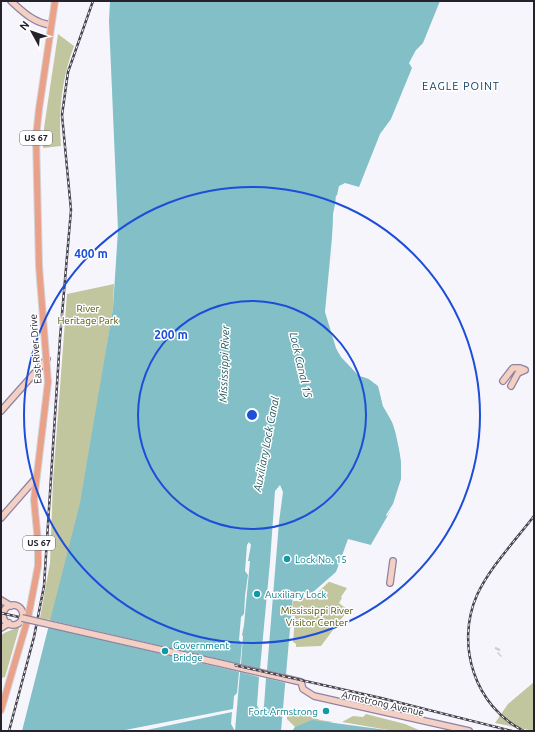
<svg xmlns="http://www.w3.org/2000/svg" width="535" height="732" viewBox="0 0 535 732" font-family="Ubuntu,sans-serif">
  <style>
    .green { fill: #c2c69f }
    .water { fill: #82bfc7 }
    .pier { fill: #f7f5fc }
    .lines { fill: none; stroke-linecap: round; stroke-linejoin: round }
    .secondary-tunnel { stroke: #cdcbd3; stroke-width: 5.5; stroke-dasharray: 5.5 3; stroke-linecap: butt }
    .secondary-casing { stroke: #8f83a2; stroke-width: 8 }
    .primary-casing { stroke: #d3d3d5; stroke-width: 8 }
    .secondary { stroke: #f4d0c4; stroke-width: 5.5 }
    .primary { stroke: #eaa189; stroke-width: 6 }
    .rail-casing { stroke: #46434e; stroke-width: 2.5 }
    .rail { stroke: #fff; stroke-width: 1; stroke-dasharray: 3; stroke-linecap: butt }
    .secondary-bridge-casing { stroke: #8f83a2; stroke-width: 8; stroke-linecap: butt }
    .secondary-bridge { stroke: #f4d0c4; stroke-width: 5.5 }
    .ring { fill: none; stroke: #1d4ed8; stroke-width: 2 }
    .culture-dot { fill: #0f9aa8; stroke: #fff; stroke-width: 1.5 }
    .labels { text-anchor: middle; stroke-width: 3; stroke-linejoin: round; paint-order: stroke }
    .shield { fill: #fff; stroke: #66646c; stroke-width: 1 }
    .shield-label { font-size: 9px; font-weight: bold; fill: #25212d }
    .park-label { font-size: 10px; fill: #525504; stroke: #fff }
    .street-label { font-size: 10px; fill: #25212d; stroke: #fff }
    .culture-label { font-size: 10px; fill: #0d838f; stroke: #fff; text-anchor: start }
    .neighbourhood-label { font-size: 11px; letter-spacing: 1px; fill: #0e385d; stroke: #fff }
    .water-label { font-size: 11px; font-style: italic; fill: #22575d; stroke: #fff }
    .centre { fill: #1d4ed8; stroke: #fff; stroke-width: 2 }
    .ring-label { font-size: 12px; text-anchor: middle; font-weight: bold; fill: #1d4ed8; stroke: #fff; stroke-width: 3; stroke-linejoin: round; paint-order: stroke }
  </style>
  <rect width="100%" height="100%" fill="#f7f5fc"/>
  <path class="green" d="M58,34L74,46C62,78 58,112 61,146L43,148L44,128Z
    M114,284L113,308L85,481L76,525L51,620L40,618L50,563L53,481L67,294Z
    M327,581L347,588L341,597L342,598L339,603L348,610L321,646L296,647V644L293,642L295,616H291L293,601H298L299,595L306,596Z
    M20,625L5,677L1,678V636C6,630 14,631 20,625Z
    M534,682V731L495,723L508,704Z
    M298,711L320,720L333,722L294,731L295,727L287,719V712Z
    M366,714L405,724L421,731H394L342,722L353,716L363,717Z"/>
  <path class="water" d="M110,1H440L423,43L416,50L409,63L412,68L391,119L380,134L359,187L345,183L339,186L333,214L332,252L326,311L338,352L360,376L375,381L379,385L383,406L393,421L402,463L401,481L395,503L369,548L351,541C344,546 345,555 342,563C338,572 320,591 312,594C306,596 300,595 293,595L281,731H22L80,503L113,308L118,230L109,21Z
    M312,720L394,731H292L295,727Z"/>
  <path class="pier" d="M336,195L337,196L328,300V314L339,350L359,373L374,378L380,383L385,407L397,427L403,459V477L397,501L387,516L388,518L386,515L393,504L401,479V462L398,439L392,422L383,406L378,386L366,377L359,376L341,357L336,348L325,312Z
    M280,485L283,492L279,522L267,670L288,675L283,731L286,683L266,678L264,706L260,712L257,705L259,677L240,672L235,731L231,724L232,712L142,731H120L233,709L234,696L237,693L239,672L47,627L49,620L240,664L242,643L239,640L241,617L244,614L245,596L248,575L245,571L247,545L249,542L251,545L248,561H250L244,625L242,635L243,636L241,664L260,669L270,562L275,491Z
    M348,539L371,545L369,549L350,542L338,573L315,595L306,598L299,597V595L313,592L336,572Z"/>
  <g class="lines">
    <path class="secondary-tunnel" d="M497,650L498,648
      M499,655L500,654"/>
    <g class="secondary-casing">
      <path id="secondary" d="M11,1C23,12 34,23 51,25
        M503,381L513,368H520L525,370
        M511,386L518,373L525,370
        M1,411L47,359
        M1,518L36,478
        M390,583L393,561
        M1,600L11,606
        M3 615a10 10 0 1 1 20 0a10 10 0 1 1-20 0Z
        M1,628L9,623
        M232,666L301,682L303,689L314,696L469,731"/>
    </g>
    <g class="primary-casing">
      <path id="primary" d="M1,710L28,618L38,566V542L34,500L48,382L39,266L36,137L39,109L55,1"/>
    </g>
    <use href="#secondary" class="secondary"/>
    <use href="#primary" class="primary"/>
    <g class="rail-casing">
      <path id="rail" d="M1,613L381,698L512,731
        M9,731L34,637L44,586L60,338L71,210L62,115L68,72L93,1
        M524,731C475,707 455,645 477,595C490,567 515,541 534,516"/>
    </g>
    <use href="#rail" class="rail"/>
    <g class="secondary-bridge-casing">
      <path id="secondary-bridge" d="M22,618L232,666"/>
    </g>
    <use href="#secondary-bridge" class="secondary-bridge"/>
  </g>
  <g class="ring">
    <circle cx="252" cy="415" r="114"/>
    <circle cx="252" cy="415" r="228"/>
  </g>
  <g class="culture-dot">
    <circle cx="287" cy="559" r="4"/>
    <circle cx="257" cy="594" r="4"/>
    <circle cx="165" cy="651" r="4"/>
    <circle cx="326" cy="711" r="4"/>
  </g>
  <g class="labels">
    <g class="shield">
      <rect x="20" y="131" width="32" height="14" rx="3"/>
      <rect x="23" y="536" width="32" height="14" rx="3"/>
    </g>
    <g class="shield-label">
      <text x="36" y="141">US 67</text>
      <text x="39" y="546">US 67</text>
    </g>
    <g class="park-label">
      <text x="88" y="312">River<tspan x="88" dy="12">Heritage Park</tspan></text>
      <text x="317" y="614">Mississippi River<tspan x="317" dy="12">Visitor Center</tspan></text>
    </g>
    <g class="street-label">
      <text transform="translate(35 349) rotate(-94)" y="4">East River Drive</text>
      <text transform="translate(383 703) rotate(13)" y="4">Armstrong Avenue</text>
    </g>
    <g class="culture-label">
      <text x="295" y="563">Lock No. 15</text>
      <text x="265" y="598">Auxiliary Lock</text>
      <text x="173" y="649">Government<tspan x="173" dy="12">Bridge</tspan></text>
      <text x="318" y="715" text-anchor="end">Fort Armstrong</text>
    </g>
    <g class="neighbourhood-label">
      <text x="461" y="90">EAGLE POINT</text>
    </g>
    <g class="water-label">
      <text transform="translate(224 364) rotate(-88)" y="4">Mississippi River</text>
      <text transform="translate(301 365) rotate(77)" y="4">Lock Canal 15</text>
      <text transform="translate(266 444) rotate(-79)" y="4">Auxiliary Lock Canal</text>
    </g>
  </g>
  <circle cx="252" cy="415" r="6" class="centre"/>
  <g class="ring-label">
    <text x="91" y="258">400 m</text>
    <text x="171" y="339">200 m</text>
  </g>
  <rect width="535" height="732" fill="none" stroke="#25212d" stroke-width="4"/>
  <g transform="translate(32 32) rotate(310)" stroke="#ffffff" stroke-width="3" paint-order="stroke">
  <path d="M0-3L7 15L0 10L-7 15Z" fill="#25212d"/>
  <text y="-6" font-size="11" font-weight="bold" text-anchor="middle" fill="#25212d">N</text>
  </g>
</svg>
